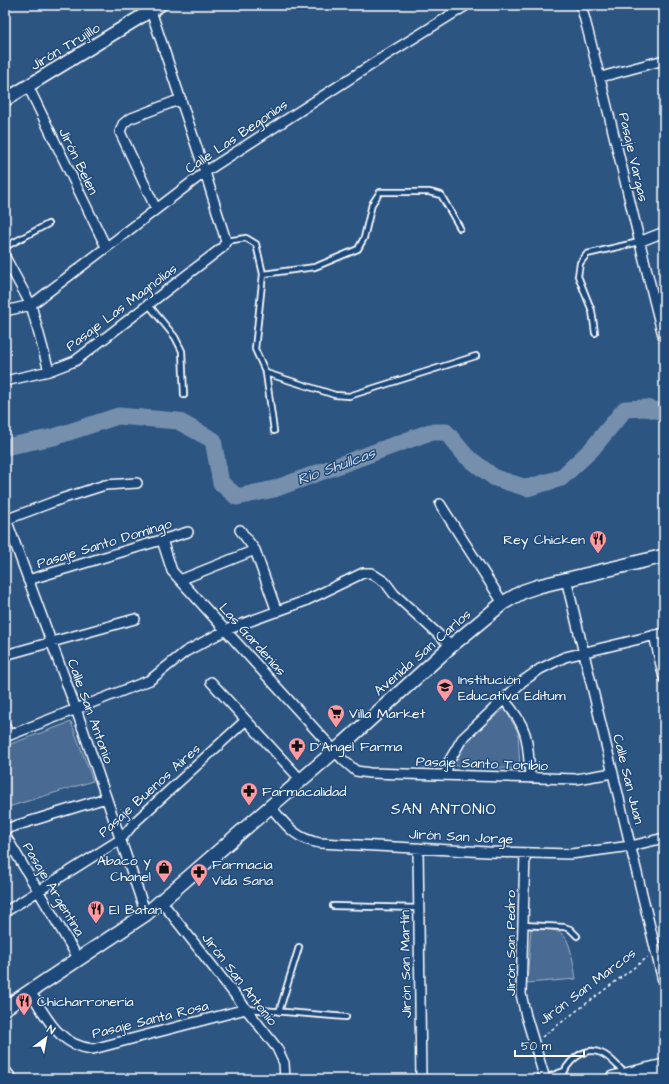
<svg xmlns="http://www.w3.org/2000/svg" width="669" height="1084" viewBox="0 0 669 1084" font-family="'Architects Daughter',sans-serif">
  <style>
    .green { fill: #486b92; stroke: #a4b5c8 }
    .lines { fill: none; stroke-linecap: round; stroke-linejoin: round }
    .river { stroke: #748fad; stroke-width: 17 }
    .service-casing { stroke: #fff; stroke-width: 8 }
    .minor-casing { stroke: #fff; stroke-width: 12 }
    .tertiary-casing { stroke: #fff; stroke-width: 15 }
    .secondary-casing { stroke: #fff; stroke-width: 16 }
    .primary-casing { stroke: #fff; stroke-width: 18 }
    .path { stroke: #fff; stroke-width: 1.5; stroke-dasharray: 3 3; stroke-linecap: butt }
    .service { stroke: #1f4a7a; stroke-width: 4.5 }
    .minor { stroke: #1f4a7a; stroke-width: 9 }
    .tertiary { stroke: #1f4a7a; stroke-width: 12 }
    .secondary { stroke: #1f4a7a; stroke-width: 13 }
    .primary { stroke: #1f4a7a; stroke-width: 15 }
    .labels { text-anchor: middle; stroke-width: 3; stroke-linejoin: round; paint-order: stroke }
    .street-label { font-size: 14px; fill: #fff; stroke: #1f4a7a }
    .poi-label { font-size: 14px; fill: #fff; stroke: #1f4a7a; text-anchor: start }
    .water-label { font-size: 15px; font-style: italic; fill: #d5dde6; stroke: #1f4a7a }
    .neighbourhood-label { font-size: 15px; letter-spacing: 1px; fill: #fff; stroke: #1f4a7a }
  </style>
  <rect width="100%" height="100%" fill="#2c5582"/>
  <filter id="ink" filterUnits="userSpaceOnUse"><feTurbulence type="fractalNoise" baseFrequency=".025" numOctaves="2"/><feDisplacementMap in="SourceGraphic" scale="8" xChannelSelector="R" yChannelSelector="G"/><feConvolveMatrix kernelMatrix="1 2 1 2 8 2 1 2 1" color-interpolation-filters="sRGB"/></filter>
  <g filter="url(#ink)">
    <path class="green" d="M505,709L518,732L520,769L449,765L473,733Z
      M71,722L93,781L5,808V746Z
      M531,929C540,929 555,928 562,934C571,940 574,968 576,979L527,983Z"/>
    <g class="lines">
      <path class="river" d="M5,447L54,437L118,416L178,421L213,440L221,483L237,497L274,489L430,432H446L466,456L495,478L527,488L561,478L591,450L625,409L646,408L664,412"/>
      <g class="service-casing">
        <path id="service" d="M226,241L246,238L256,244L263,274L255,349L266,373L274,431
          M5,247L48,224
          M263,274L315,267L358,249L364,238L372,204L380,192H429L441,195L460,228
          M148,304L175,337L182,351L184,395
          M595,333L592,311L578,276L580,263L587,254L639,242
          M266,373L335,395L349,396L476,356
          M333,906L419,908
          M523,925L564,927L570,929L577,936
          M248,1009L346,1017
          M279,1012L299,947
          M545,1078L564,1071
          M562,1079C565,1063 584,1045 601,1053C610,1056 618,1067 625,1073"/>
      </g>
      <g class="minor-casing">
        <path id="minor" d="M581,5C611,116 635,228 664,339
          M601,77L664,60
          M28,86L106,247
          M156,209L120,132L123,124L129,119L181,99
          M639,242L664,232
          M5,257L31,305L49,371
          M5,311L31,305L205,172L388,54L467,5
          M5,381L49,371L75,361L223,247L226,241L205,172L151,11
          M440,504L503,603
          M6,519L76,709L146,914
          M5,520L61,499L105,485L137,483
          M240,530L255,550L277,612
          M162,540L172,571L180,580L343,760L356,771L370,773L576,779L613,773
          M566,579L664,985
          M28,580L188,532
          M180,580L255,550
          M654,635L664,678
          M5,655L135,619
          M211,682L301,780
          M504,700C529,728 528,742 530,778
          M5,726L8,736
          M5,737L150,680L185,652L226,630L305,601L363,573H371L385,582L394,594L451,646
          M446,775L448,763L462,739L523,681L540,669L565,657L664,633
          M270,806C286,825 295,839 320,843L488,852L571,854L631,846L664,838
          M5,829L106,798
          M5,835L78,958
          M418,848L421,1079
          M525,853L521,994L526,1016L545,1079
          M161,901L277,1048L284,1063L285,1079
          M5,912L121,839L135,822L246,720
          M30,991C46,1017 59,1046 93,1049L246,1009
          M5,1070L12,1079"/>
      </g>
      <g class="tertiary-casing">
        <path id="tertiary" d="M5,100L160,5"/>
      </g>
      <g class="secondary-casing">
        <path id="secondary" d="M5,1008L146,914L344,743L451,646L503,603L524,591L539,586L664,556"/>
      </g>
      <g class="primary-casing">
        <path id="primary" d="M613,1079L664,1067"/>
      </g>
      <path class="path" d="M542,1037L648,957"/>
      <use href="#service" class="service"/>
      <use href="#minor" class="minor"/>
      <use href="#tertiary" class="tertiary"/>
      <use href="#secondary" class="secondary"/>
      <use href="#primary" class="primary"/>
    </g>
  </g>
  <defs>
    <g id="restaurant-pin" transform="scale(0.9)"><path d="M0 17L-7.5 6A9.5 9.5 0 1 1 7.5 6Z" fill="#ff9aa2" stroke="#1f4a7a"/><path d="M-5-6h1v4h1v-4h1v4h1v-4h1v5L-1.5 .5V6h-2V.5L-5-1ZM5-6V6H3V1.5H1.5Q1.5-4 5-6Z" fill="#111"/></g>
    <g id="school-pin" transform="scale(0.9)"><path d="M0 17L-7.5 6A9.5 9.5 0 1 1 7.5 6Z" fill="#ff9aa2" stroke="#1f4a7a"/><path d="M0-5L7-2L0 1L-7-2ZM-4 1L0 2.5L4 1V4Q0 6-4 4Z" fill="#111"/></g>
    <g id="supermarket-pin" transform="scale(0.9)"><path d="M0 17L-7.5 6A9.5 9.5 0 1 1 7.5 6Z" fill="#ff9aa2" stroke="#1f4a7a"/><path d="M-6-5.5h2.5l.6 2H6L4.5 2H-2.5L-4.4-4H-6ZM-1.5 3.2a1.3 1.3 0 1 0 .1 0ZM3 3.2a1.3 1.3 0 1 0 .1 0Z" fill="#111"/></g>
    <g id="pharmacy-pin" transform="scale(0.9)"><path d="M0 17L-7.5 6A9.5 9.5 0 1 1 7.5 6Z" fill="#ff9aa2" stroke="#1f4a7a"/><path d="M-2-6h4v4h4v4h-4v4h-4v-4h-4v-4h4Z" fill="#111"/></g>
    <g id="shop-pin" transform="scale(0.9)"><path d="M0 17L-7.5 6A9.5 9.5 0 1 1 7.5 6Z" fill="#ff9aa2" stroke="#1f4a7a"/><path d="M-5-2.5h2.3a2.7 3.5 0 0 1 5.4 0H5L5.5 6h-11ZM-1.5-2.5h3a1.5 2.3 0 0 0-3 0Z" fill="#111"/></g>
  </defs>
  <g fill-rule="evenodd">
    <use href="#restaurant-pin" x="598" y="539"/>
    <use href="#school-pin" x="445" y="687"/>
    <use href="#supermarket-pin" x="336" y="713"/>
    <use href="#pharmacy-pin" x="297" y="746"/>
    <use href="#pharmacy-pin" x="249" y="791"/>
    <use href="#shop-pin" x="164" y="868"/>
    <use href="#pharmacy-pin" x="199" y="872"/>
    <use href="#restaurant-pin" x="96" y="909"/>
    <use href="#restaurant-pin" x="24" y="1001"/>
  </g>
  <g class="labels">
    <g class="street-label">
      <text transform="translate(65 46) rotate(-31)" y="5">Jirón Trujillo</text>
      <text transform="translate(236 136) rotate(-34)" y="5">Calle Las Begonias</text>
      <text transform="translate(634 157) rotate(77)" y="5">Pasaje Vargas</text>
      <text transform="translate(79 161) rotate(64)" y="5">Jirón Belen</text>
      <text transform="translate(121 307) rotate(-37)" y="5">Pasaje Las Magnolias</text>
      <text transform="translate(104 543) rotate(-17)" y="5">Pasaje Santo Domingo</text>
      <text transform="translate(253 639) rotate(48)" y="5">Las Gardenias</text>
      <text transform="translate(422 652) rotate(-41)" y="5">Avenida San Carlos</text>
      <text transform="translate(91 711) rotate(70)" y="5">Calle San Antonio</text>
      <text transform="translate(482 763) rotate(2)" y="5">Pasaje Santo Toribio</text>
      <text transform="translate(629 779) rotate(76)" y="5">Calle San Juan</text>
      <text transform="translate(149 790) rotate(-42)" y="5">Pasaje Buenos Aires</text>
      <text transform="translate(461 836) rotate(3)" y="5">Jirón San Jorge</text>
      <text transform="translate(54 889) rotate(59)" y="5">Pasaje Argentina</text>
      <text transform="translate(510 943) rotate(-90)" y="5">Jirón San Pedro</text>
      <text transform="translate(405 964) rotate(-91)" y="5">Jirón San Martín</text>
      <text transform="translate(240 979) rotate(52)" y="5">Jirón San Antonio</text>
      <text transform="translate(587 986) rotate(-37)" y="5">Jirón San Marcos</text>
      <text transform="translate(150 1019) rotate(-14)" y="5">Pasaje Santa Rosa</text>
    </g>
    <g class="poi-label">
      <text x="585" y="544" text-anchor="end">Rey Chicken</text>
      <text x="458" y="684">Institución<tspan x="458" dy="16">Educativa Editum</tspan></text>
      <text x="349" y="718">Villa Market</text>
      <text x="310" y="751">D'Angel Farma</text>
      <text x="262" y="796">Farmacalidad</text>
      <text x="151" y="865" text-anchor="end">Abaco y<tspan x="151" dy="16">Chanel</tspan></text>
      <text x="212" y="869">Farmacia<tspan x="212" dy="16">Vida Sana</tspan></text>
      <text x="109" y="914">El Batan</text>
      <text x="37" y="1006">Chicharronería</text>
    </g>
    <g class="water-label">
      <text transform="translate(336 466) rotate(-20)" y="5">Rio Shullcas</text>
    </g>
    <g class="neighbourhood-label">
      <text x="444" y="814">SAN ANTONIO</text>
    </g>
  </g>
  <rect width="669" height="1084" fill="none" stroke="#1f4a7a" stroke-width="20"/>
  <rect x="10" y="10" width="649" height="1064" fill="none" stroke="#fff" stroke-width="1.5" filter="url(#ink)"/>
  <g transform="translate(46 1038) rotate(32)" stroke="#1f4a7a" stroke-width="3" paint-order="stroke">
  <path d="M0-3L7 15L0 10L-7 15Z" fill="#ffffff"/>
  <text y="-6" font-size="11" font-weight="bold" text-anchor="middle" fill="#ffffff">N</text>
  </g>
  <path d="M515 1050v6h69v-6" fill="none" stroke="#ffffff" stroke-width="2"/>
  <text x="521" y="1050" font-size="12" fill="#ffffff" stroke="#1f4a7a" stroke-width="3" paint-order="stroke">50 m</text>
</svg>
